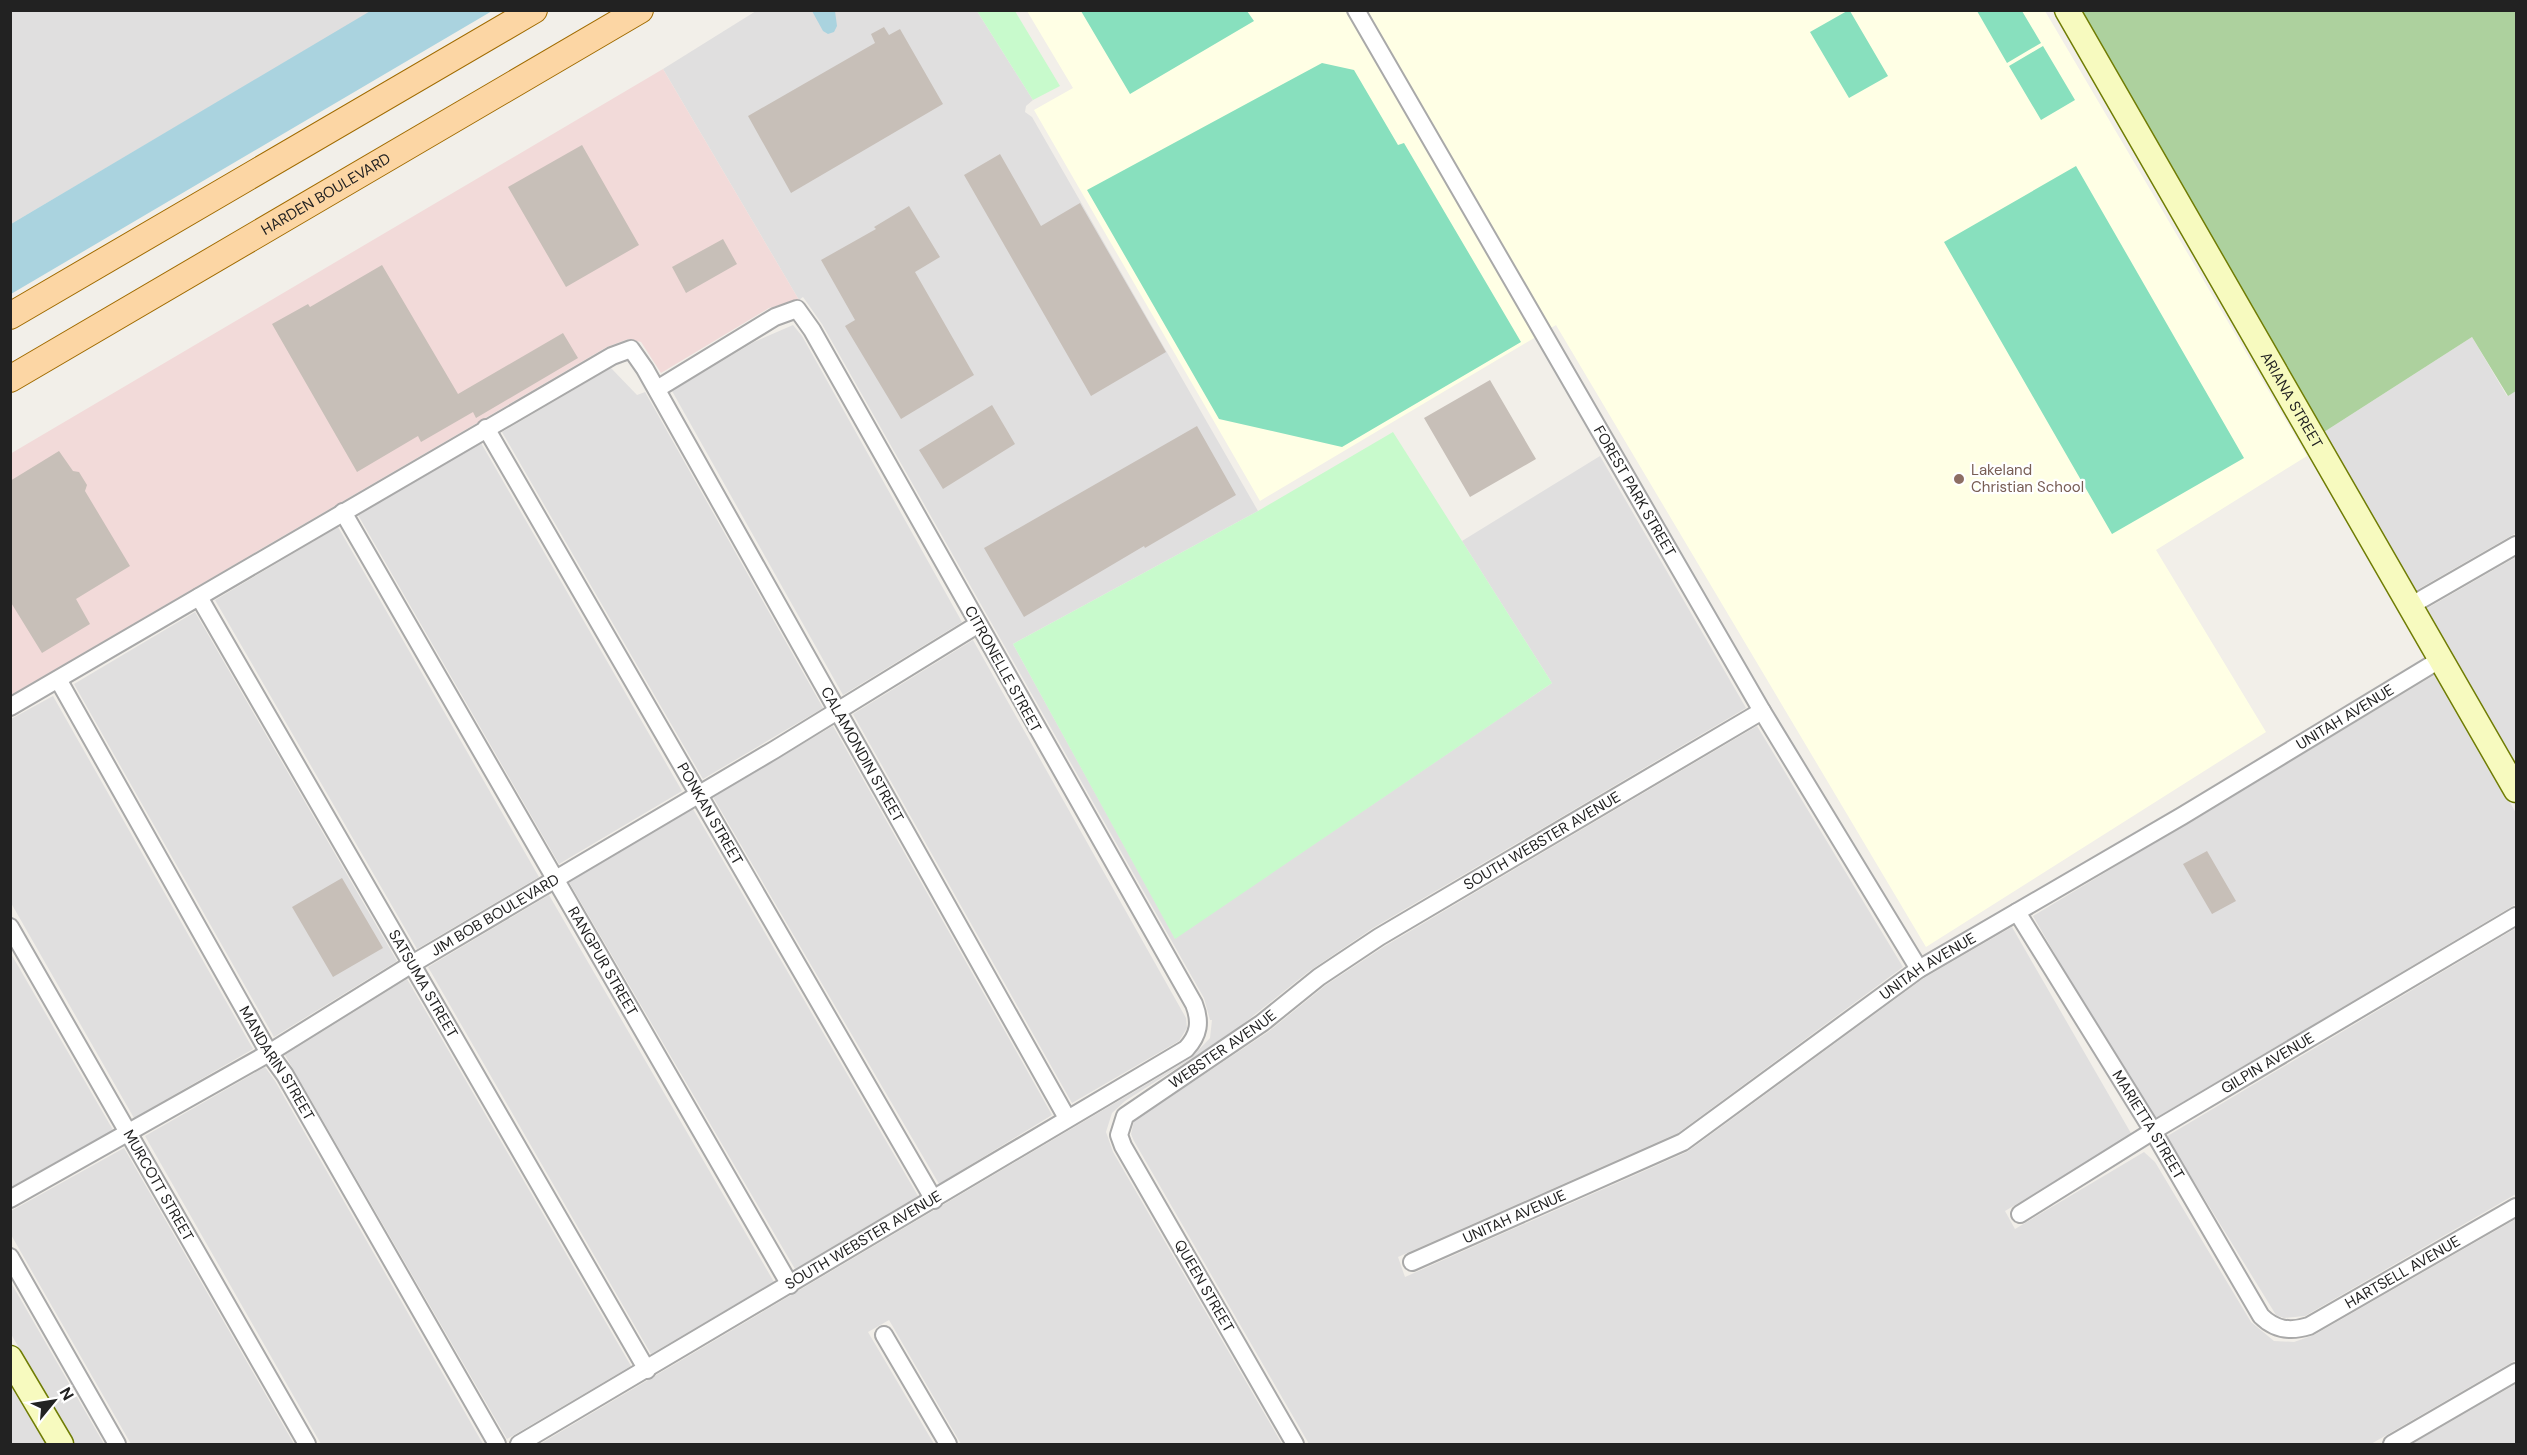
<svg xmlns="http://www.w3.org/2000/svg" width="2527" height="1455" viewBox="0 0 2527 1455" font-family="'DM Sans',sans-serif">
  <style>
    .residential { fill: #e0dfdf }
    .commercial { fill: #f2dad9 }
    .education { fill: #ffffe5 }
    .forest { fill: #add19e }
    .park { fill: #c8facc }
    .pitch { fill: #88e0be }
    .water { fill: #aad3df }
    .building { fill: #c7bfb8 }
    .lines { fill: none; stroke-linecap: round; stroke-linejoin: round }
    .street-casing { stroke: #a9a9a9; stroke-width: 20 }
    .secondary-casing { stroke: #707d05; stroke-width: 27 }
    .primary-casing { stroke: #a06b00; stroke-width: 28 }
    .street { stroke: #fff; stroke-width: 16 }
    .secondary { stroke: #f7fabf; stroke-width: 24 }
    .primary { stroke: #fcd6a4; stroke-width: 26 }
    .education-dot { fill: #8d6e63; stroke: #fff; stroke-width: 2 }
    .labels { text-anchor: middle; stroke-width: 4.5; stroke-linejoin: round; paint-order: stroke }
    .street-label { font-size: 15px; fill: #222; stroke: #fff }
    .education-label { font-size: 15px; fill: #785e54; stroke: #fff; text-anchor: start }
  </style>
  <rect width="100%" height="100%" fill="#f2efe9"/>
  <path class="residential" d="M11,10L372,11L11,224Z
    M756,11H977L1033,100L1026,106L1025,112L1032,117L1258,511L1013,644L1175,938L1552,683L1462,541L1600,456L1746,708L1373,928L1308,972L1238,1028L1202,1052L1125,1101L1112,1113L1106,1132L1113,1152L1282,1444H961L889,1320L868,1332L934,1444H540L1191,1058L1210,1038L1212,1020H1210L1204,998L822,324L803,297L799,300L663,69Z
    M793,325L802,336L962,622L843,695L672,391L754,342Z
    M2472,337L2507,396L2516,391V533L2415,591L2324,432Z
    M611,368L637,395L645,392L823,708L703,779L502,432Z
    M481,443L682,791L559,864L358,515Z
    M338,527L539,877L417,949L215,600Z
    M2516,557V766L2426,609Z
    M195,612L397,961L274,1037L74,684Z
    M973,640L1186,1018L1187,1028L1179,1041L1072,1103L853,714Z
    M2436,674L2516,813V904L2151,1121L2033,916Z
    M53,696L253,1049L134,1118L11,903V719Z
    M833,726L1052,1115L939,1184L713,797Z
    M1757,726L1903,967L1678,1133L1398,1257L1405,1277L1687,1152L1924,978L2012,927L2132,1135L2005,1211L2015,1229L2144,1152L2155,1162L2251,1322L2274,1341L2294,1342L2314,1335L2516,1219V1360L2371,1444H1309L1134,1141L1131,1134L1134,1121L1268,1032L1326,985L1385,946Z
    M693,809L918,1196L795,1269L569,882Z
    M549,895L774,1282L651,1354L428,967Z
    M2516,928V1194L2305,1316L2284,1318L2276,1315L2174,1149L2164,1138Z
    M10,952L113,1130L11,1187H10Z
    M407,979L631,1366L507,1439L285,1055Z
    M265,1067L275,1081L483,1444H321L145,1136Z
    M124,1148L294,1444H131L10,1233L11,1211Z
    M10,1281L104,1444H74L11,1334Z
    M11,1381L47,1444H11Z
    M2516,1384V1444H2412Z"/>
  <path class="commercial" d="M663,69L799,300L769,308L661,373L641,342L628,339L607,347L11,695L10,454Z"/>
  <path class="education" d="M1027,11H2045L2307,456L2156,550L2266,732L1926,947L1556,325L1260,501L1034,110L1073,88Z"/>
  <path class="forest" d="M2081,11H2516V391L2508,396L2472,337L2324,432Z"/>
  <path class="park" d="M977,11H1015L1060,86L1033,100Z
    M1393,432L1552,683L1175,939L1013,644L1258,511Z"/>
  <path class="pitch" d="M1081,11H1247L1254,21L1130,94Z
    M1847,11H1850L1888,76L1849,98L1810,32Z
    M1977,11H2022L2041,43L2007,63Z
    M2043,46L2075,100L2041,120L2009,66Z
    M1322,63L1354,70L1398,145L1404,143L1521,342L1342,447L1219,419L1087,190Z
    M2076,166L2244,458L2112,534L1944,242Z"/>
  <path class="water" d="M372,10L492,11L11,294V224Z
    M812,11H835L837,26L834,32L828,34L823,31Z"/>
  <path class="building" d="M884,27L889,35L900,29L943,104L791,193L748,116L875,43L871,34Z
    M582,145L639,245L566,287L508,187Z
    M1000,154L1041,226L1080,203L1166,352L1091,396L964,175Z
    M909,206L940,257L915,272L974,375L901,419L845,326L855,320L821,260L876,229L874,227Z
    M723,239L737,264L686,293L672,267Z
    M382,265L458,394L563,333L578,358L476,418L473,412L421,442L418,436L357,472L272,324L308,304L310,307Z
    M1490,380L1536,459L1470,497L1424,418Z
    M992,405L1015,444L943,489L919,450Z
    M1197,426L1236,495L1145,548L1144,546L1024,617L984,548Z
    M59,451L73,471L79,472L87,485L85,491L130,566L76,599L90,624L42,653L10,601V481Z
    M2207,851L2236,901L2212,914L2183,864Z
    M342,878L383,948L333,977L292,907Z"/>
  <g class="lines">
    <g class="street-casing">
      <g id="street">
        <path id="s1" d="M1356,10L1762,711L1919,969"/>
        <path id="s2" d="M486,428L934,1200"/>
        <path id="s3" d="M343,512L790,1285"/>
        <path id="s4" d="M199,597L647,1370"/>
        <path d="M2410,606L2516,545"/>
        <path id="s5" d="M59,681L269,1053L285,1075L497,1444"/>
        <path id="s6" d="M10,707L612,356L631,349L645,369L1067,1118"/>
        <path id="s7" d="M2017,912L2153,1131L2261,1316C2275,1330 2290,1332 2309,1326L2516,1207"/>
        <path id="s8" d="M10,927L307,1444"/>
        <path id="s9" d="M10,1199L269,1053L412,964L774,750L977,625"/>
        <path id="s10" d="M2020,1214L2153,1131L2516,916"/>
        <path d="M10,1257L117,1444"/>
        <path id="s11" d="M1412,1262L1683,1142L1919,969L2182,816L2441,659"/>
        <path d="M884,1335L948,1444"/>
        <path id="s12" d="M519,1444L1186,1049C1199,1035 1201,1022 1194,1004L812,330L797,309L775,317L657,389"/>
        <path id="s13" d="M1295,1444L1123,1146L1119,1135L1125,1116L1262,1023L1319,977L1379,937L1762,711"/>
        <path d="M2392,1444L2516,1372"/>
      </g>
    </g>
    <g class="secondary-casing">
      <g id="secondary">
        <path id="s14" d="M2067,10L2516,790"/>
        <path d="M10,1358L61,1444"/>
      </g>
    </g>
    <g class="primary-casing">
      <g id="primary">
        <path d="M10,316L534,10"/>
        <path id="s15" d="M10,379L640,10"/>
      </g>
    </g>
    <use href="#street" class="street"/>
    <use href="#secondary" class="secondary"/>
    <use href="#primary" class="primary"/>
  </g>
  <circle class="education-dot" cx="1959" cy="479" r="6"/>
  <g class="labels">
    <g class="street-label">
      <text dy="5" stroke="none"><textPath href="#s15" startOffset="366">HARDEN BOULEVARD</textPath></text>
      <text dy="5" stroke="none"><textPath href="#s14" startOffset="450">ARIANA STREET</textPath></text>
      <text dy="5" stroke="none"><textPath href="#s1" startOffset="556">FOREST PARK STREET</textPath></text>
      <text transform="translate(1003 669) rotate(61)" y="5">CITRONELLE STREET</text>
      <text dy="5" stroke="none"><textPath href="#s11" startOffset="1084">UNITAH AVENUE</textPath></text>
      <text dy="5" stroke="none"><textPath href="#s6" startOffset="1184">CALAMONDIN STREET</textPath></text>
      <text dy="5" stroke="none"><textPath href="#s2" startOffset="446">PONKAN STREET</textPath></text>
      <text dy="5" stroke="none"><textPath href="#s13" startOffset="876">SOUTH WEBSTER AVENUE</textPath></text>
      <text dy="5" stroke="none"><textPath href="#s9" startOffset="562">JIM BOB BOULEVARD</textPath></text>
      <text dy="5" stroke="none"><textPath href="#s3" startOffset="519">RANGPUR STREET</textPath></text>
      <text dy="5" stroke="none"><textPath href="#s11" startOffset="598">UNITAH AVENUE</textPath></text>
      <text dy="5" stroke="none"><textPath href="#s4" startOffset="447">SATSUMA STREET</textPath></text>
      <text dy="5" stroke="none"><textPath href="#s13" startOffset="494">WEBSTER AVENUE</textPath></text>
      <text dy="5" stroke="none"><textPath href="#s5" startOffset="440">MANDARIN STREET</textPath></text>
      <text dy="5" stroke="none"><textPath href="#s10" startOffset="290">GILPIN AVENUE</textPath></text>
      <text dy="5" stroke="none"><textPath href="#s7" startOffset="250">MARIETTA STREET</textPath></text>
      <text dy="5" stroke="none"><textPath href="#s8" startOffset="298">MURCOTT STREET</textPath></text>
      <text dy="5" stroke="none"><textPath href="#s11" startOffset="112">UNITAH AVENUE</textPath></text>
      <text dy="5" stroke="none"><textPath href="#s12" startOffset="400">SOUTH WEBSTER AVENUE</textPath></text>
      <text dy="5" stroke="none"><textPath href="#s7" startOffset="632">HARTSELL AVENUE</textPath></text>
      <text transform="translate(1204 1286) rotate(60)" y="5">QUEEN STREET</text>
    </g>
    <g class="education-label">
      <text x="1971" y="475">Lakeland<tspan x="1971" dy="17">Christian School</tspan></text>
    </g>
  </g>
  <rect width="2527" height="1455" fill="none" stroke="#222222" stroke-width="24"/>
  <g transform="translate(54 1401) rotate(60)" stroke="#ffffff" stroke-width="4.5" paint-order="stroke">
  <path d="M0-4.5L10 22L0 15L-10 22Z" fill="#222222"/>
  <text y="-9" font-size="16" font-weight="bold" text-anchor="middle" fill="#222222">N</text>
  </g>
</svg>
